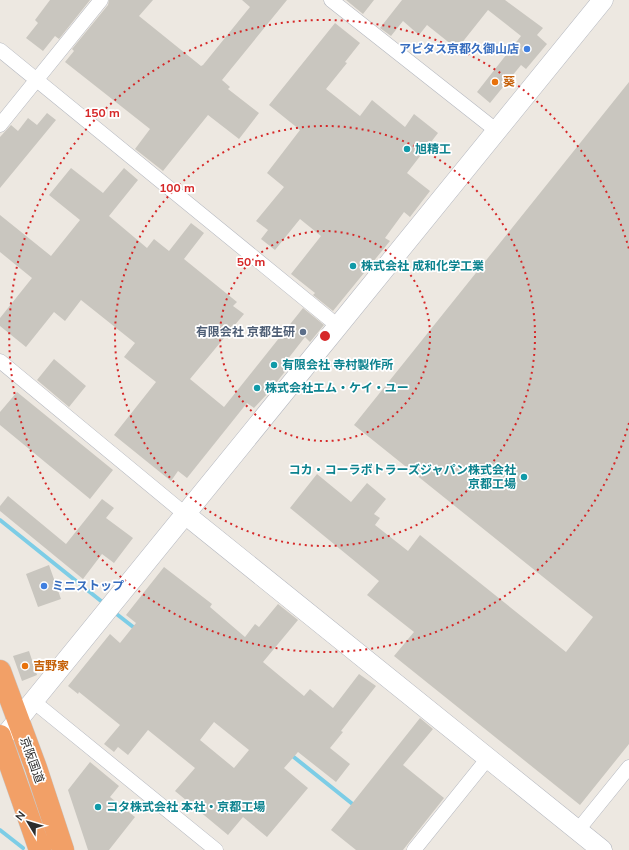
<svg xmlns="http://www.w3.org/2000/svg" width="629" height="850" viewBox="0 0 629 850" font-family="Mulish,'Noto Sans JP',sans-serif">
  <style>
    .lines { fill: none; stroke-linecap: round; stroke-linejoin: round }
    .stream { stroke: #7dcde6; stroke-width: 4 }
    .building { fill: #c9c6bf; fill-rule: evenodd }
    .street-casing { stroke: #b4b7bf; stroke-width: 15 }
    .secondary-casing { stroke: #b4b7bf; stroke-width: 21 }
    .highway-casing { stroke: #c8c8c8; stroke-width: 23 }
    .street { stroke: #fff; stroke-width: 14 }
    .secondary { stroke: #fff; stroke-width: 20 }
    .highway { stroke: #f2a067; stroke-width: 22 }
    .ring { fill: none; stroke: #d62828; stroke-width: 2; stroke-dasharray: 2 4 }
    .shop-dot { fill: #3f7fe0; stroke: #fff; stroke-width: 1.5 }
    .food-dot { fill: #e8710a; stroke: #fff; stroke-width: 1.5 }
    .culture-dot { fill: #0f9aa8; stroke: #fff; stroke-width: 1.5 }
    .service-dot { fill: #5c6f8a; stroke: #fff; stroke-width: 1.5 }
    .labels { text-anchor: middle; stroke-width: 3.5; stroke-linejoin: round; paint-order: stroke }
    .shop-label { font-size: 12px; font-weight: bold; fill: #366cbe; stroke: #fff; text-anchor: end }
    .food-label { font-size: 12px; font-weight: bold; fill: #c56008; stroke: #fff; text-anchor: start }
    .culture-label { font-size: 12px; font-weight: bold; fill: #0d838f; stroke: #fff; text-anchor: start }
    .service-label { font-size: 12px; font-weight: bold; fill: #4e5e75; stroke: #fff; text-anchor: end }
    .street-label { font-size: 12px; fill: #2d2d2d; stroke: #fff }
    .centre { fill: #d62828; stroke: #fff; stroke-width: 2 }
    .ring-label { font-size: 12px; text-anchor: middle; font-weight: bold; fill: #d62828; stroke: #fff; stroke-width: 3.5; stroke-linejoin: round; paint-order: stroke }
  </style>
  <rect width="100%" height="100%" fill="#ede8e1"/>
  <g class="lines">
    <path class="stream" d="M0,520L106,605
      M114,612L137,630
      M290,754L355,806
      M0,830L23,848"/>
  </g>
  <path class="building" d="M50,0H90L59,39L55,36L43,51L26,38L38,23L35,20Z
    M109,0H153L139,16L201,66L203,65L250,7L242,0H287L222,80L230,87L228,89L259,113L239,139L208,115L163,171L135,149L150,129L65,62L74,51L72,49L108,5Z
    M346,0H374L363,14Z
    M402,0H505L543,28L537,35L547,44L526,69L521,65L490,103L477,92L521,36L488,10L457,49L427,25L419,35L403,21L391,36L380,28Z
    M335,23L360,43L345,62L347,63L326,89L360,116L372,100L405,127L414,114L438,133L407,173L430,191L410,217L404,212L385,238L390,241L333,311L313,295L315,293L291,274L321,236L300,219L275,250L261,239L268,230L256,221L284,187L267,173L300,130L269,105Z
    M629,82V744L580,805L394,656L414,632L367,595L379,581L290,508L317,474L351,502L367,483L386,499L374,514L380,518L375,525L408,551L420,535L566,652L593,617L354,425Z
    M47,113L56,120L0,188V137L11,125L18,131L28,118L37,125Z
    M71,168L103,193L124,168L138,180L109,216L147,248L154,239L169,251L191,223L204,233L184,259L237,302L233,306L244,314L190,379L224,407L303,308L324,325L310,342L305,337L287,360L291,364L268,393L254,408L247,403L187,478L178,471L171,481L114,435L156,382L124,357L135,343L81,300L65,321L54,312L26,347L0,326V318L32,278L0,252V215L51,256L80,220L49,195Z
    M54,359L86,386L69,407L37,380Z
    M17,392L113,470L90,499L0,425V412Z
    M8,496L66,544L102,499L114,508L106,518L133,538L114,563L102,554L83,579L0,511V506Z
    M49,565L61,599L38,607L26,574Z
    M164,567L212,604L210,607L245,637L255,624L259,627L278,604L298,620L263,662L304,696L310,689L333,708L359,674L376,686L341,731L343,732L330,748L350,764L336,782L298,752L284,768L308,788L267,837L243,817L228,835L175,791L195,768L148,730L128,755L118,747L114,752L104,744L120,725L79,692L78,694L68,686L110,634L120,643L136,623L126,615ZM214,722L249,750L234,768L200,740Z
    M29,651L37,675L22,681L13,656Z
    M420,718L433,729L403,765L444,798L403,850H356L331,830Z
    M90,762L119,786L110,797L135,817L109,850H88L68,790Z"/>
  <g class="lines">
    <g class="street-casing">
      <path id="street" d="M331,0L497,131
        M0,50L338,326
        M0,125L101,0
        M0,361L185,514
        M33,701L216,850
        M578,830L629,767
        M414,850L488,758"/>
    </g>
    <g class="secondary-casing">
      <path id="secondary" d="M185,514L602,850
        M9,731L603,0"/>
    </g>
    <g class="highway-casing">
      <path id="highway" d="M0,671L36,768L63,850
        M0,736L40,850"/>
    </g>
    <use href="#street" class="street"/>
    <use href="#secondary" class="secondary"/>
    <use href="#highway" class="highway"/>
  </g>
  <g class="ring">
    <circle cx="325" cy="336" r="105"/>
    <circle cx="325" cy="336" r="210"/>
    <path d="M629 423A316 316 0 1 1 629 249"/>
  </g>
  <g class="shop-dot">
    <circle cx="527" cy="49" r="4"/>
    <circle cx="44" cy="586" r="4"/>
  </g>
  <g class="food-dot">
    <circle cx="495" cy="82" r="4"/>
    <circle cx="25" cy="666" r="4"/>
  </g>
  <g class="culture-dot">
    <circle cx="407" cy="149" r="4"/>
    <circle cx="353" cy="266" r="4"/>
    <circle cx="274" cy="365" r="4"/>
    <circle cx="257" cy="388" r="4"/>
    <circle cx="524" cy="477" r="4"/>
    <circle cx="98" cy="807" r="4"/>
  </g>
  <circle class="service-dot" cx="303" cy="332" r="4"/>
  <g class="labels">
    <g class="shop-label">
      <text x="519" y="53">アビタス京都久御山店</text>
      <text x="52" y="590" text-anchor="start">ミニストップ</text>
    </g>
    <g class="food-label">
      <text x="503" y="86">葵</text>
      <text x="33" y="670">吉野家</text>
    </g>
    <g class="culture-label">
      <text x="415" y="153">旭精工</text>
      <text x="361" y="270">株式会社 成和化学工業</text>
      <text x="282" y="369">有限会社 寺村製作所</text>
      <text x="265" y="392">株式会社エム・ケイ・ユー</text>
      <text x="516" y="474" text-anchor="end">コカ・コーラボトラーズジャパン株式会社<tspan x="516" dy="14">京都工場</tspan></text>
      <text x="106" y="811">コタ株式会社 本社・京都工場</text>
    </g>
    <g class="service-label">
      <text x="295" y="336">有限会社 京都生研</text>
    </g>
    <g class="street-label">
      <text transform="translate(32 760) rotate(70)" y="4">京阪国道</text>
    </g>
  </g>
  <circle cx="325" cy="336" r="6" class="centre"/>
  <g class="ring-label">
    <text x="102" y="117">150 m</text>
    <text x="177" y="192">100 m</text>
    <text x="251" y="266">50 m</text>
  </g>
  <g transform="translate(28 822) rotate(308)" stroke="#ffffff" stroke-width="3" paint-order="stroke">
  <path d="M0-3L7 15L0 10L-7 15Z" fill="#2d2d2d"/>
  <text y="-6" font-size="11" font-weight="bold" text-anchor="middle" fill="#2d2d2d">N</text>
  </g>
</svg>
